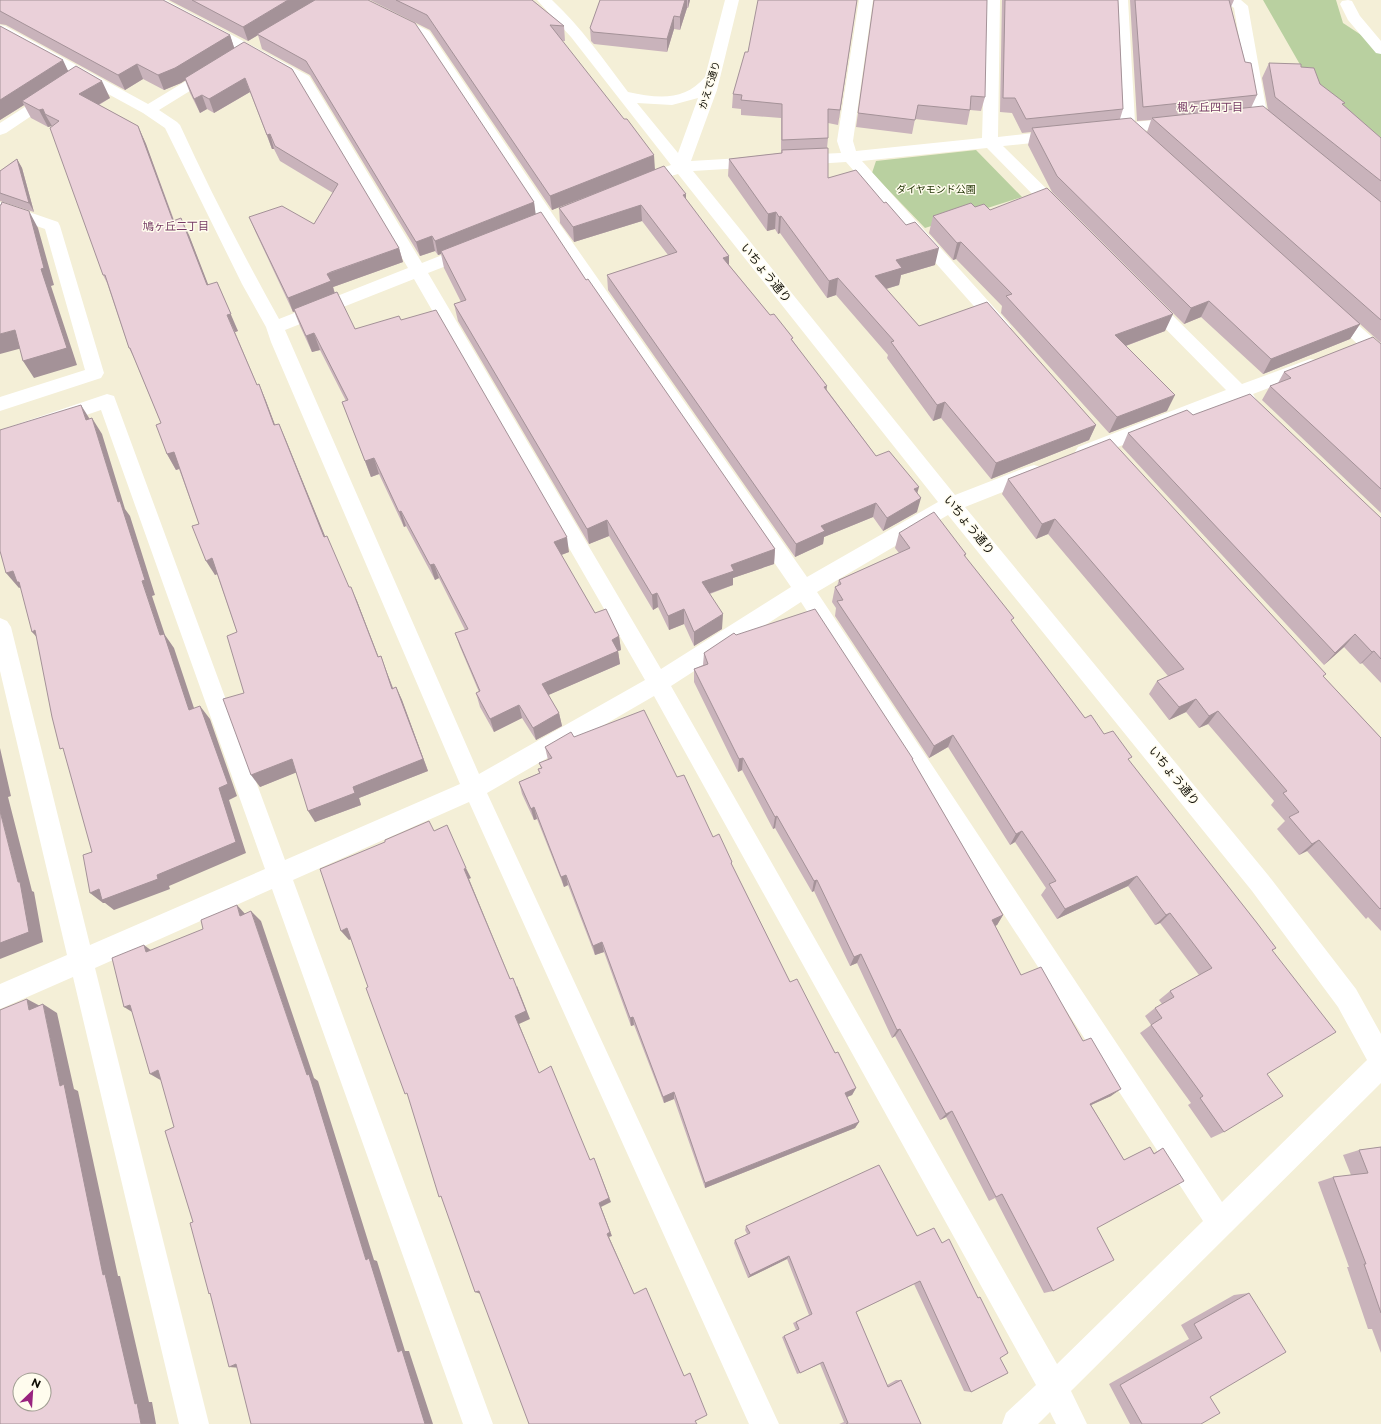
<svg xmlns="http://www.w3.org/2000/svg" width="1381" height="1424" viewBox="0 0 1381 1424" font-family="Montserrat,'Noto Sans JP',sans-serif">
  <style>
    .green { fill: #b9d0a0 }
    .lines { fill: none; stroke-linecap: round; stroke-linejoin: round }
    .minor { fill: #fff; fill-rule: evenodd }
    .wall { fill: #c9b3bb }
    .shaded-wall { fill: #a49298 }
    .building { fill: #ead0d9; stroke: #a49298; fill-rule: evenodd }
    .labels { text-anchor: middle; stroke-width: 3; stroke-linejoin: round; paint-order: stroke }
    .far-street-label { font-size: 10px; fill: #100e06; stroke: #fffcee }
    .far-park-label { font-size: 10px; fill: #253708; stroke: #fffcee }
    .far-neighbourhood-label { font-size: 11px; fill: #753a64; stroke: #fffcee }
    .street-label { font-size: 12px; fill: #100e06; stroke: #fffcee }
  </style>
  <rect width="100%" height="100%" fill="#f4efd7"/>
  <path class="green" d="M1263,0H1336L1343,23L1381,48V152L1306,75Z
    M976,150L1022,197L925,228L872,173L876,161Z"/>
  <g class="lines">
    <path class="minor" d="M148,0H166L309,76L422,263L465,246L471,244L477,246L479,250L477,254L428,273L661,669L791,587L542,224L419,37L351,3L349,0H367L429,31L554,216L807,577L938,502L678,174L671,176L665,175L663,171L665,167L671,165L571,37L537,0H552C581,27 604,60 628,92C657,98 684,102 705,77L725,0H739L717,90L691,161L759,157L765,158L767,162L765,166L759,167L693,171L955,495L1027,467L1034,465L1041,467L1044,472L1041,477L965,507L1268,875L1356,989L1381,1034V1083L1071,1391L1087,1424H1056L1050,1412L1038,1424H1002L1006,1413L1036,1385L654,696L487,793L779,1424H749L469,802L293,880L493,1424H463L272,889L95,968L209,1424H179L73,977L0,1009V984L67,955L0,671V618L7,621L11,627L90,945L265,869L101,410L0,444V430L107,394L114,396L285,860L460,784L271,342L266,327L242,284L165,128L143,113L0,35V25L5,26L148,104L209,67L214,66L219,67L221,70L219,73L159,110L177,122L180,125C210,191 244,256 279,319L408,268L298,82L150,3ZM698,98L678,153L637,103L672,105ZM414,279L645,680L479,774L285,330ZM948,515L1252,891L1338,1007L1367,1060L1222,1202L817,592ZM801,602L1203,1221L1057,1364L671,686Z
      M859,0H873L853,141L856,151L982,138L986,0H1000L998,137L1060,130L1066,132L1068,135L1066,138L1060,140L1003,146L1066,208L1068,212L1066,216L1060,217L1054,216L987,148L862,161L1008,323L1011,327L1008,331L1002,333L996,331L846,162L798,165L792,164L790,160L792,156L798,155L841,153L837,141Z
      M1114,0H1128L1135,122L1179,117L1184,119L1187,122L1184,125L1179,127L1141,131L1147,137L1145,140C1135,143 1131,138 1125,132L1110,134L1105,132L1102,129L1105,126L1120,123Z
      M1224,0H1241L1248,6L1267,113L1286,129L1283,132L1278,134L1273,132L1252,115L1234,8Z
      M1348,0L1352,1L1360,16L1381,41V54L1376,53L1348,20L1340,4L1342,1Z
      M53,90L58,92L61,95L58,98L6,133L0,135V123L48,92Z
      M0,202L58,222L60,226L104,373L101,378L0,411V397L85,370L45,229L0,213Z
      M1148,295L1154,297L1242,384L1310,359L1316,360L1319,365L1316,370L1253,394L1257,401L1255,406C1246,408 1242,407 1236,401L1092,457L1085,459L1078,457L1075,452L1078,447L1226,390L1142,305L1139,301L1142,297Z
      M1333,306L1339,308L1381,345V361L1375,360L1327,316L1324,312L1327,308Z"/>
  </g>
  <path class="wall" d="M0,0L230,35L234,48L399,248L403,262L333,287L335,293L355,329L401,320L569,552L561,555L595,613L619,636L621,650L618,651L620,664L548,695L559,713L562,726L536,740L522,718L494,732L480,707L476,693L479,692L460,647L455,633L465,630L439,578L435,580L406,526L404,527L379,474L371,477L342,402L346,401L320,350L312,352L300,326L294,311L293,312L255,231L249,217L314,224L333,193L280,161L274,149H272L250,92L214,113L207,109L200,113L190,93L185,80L181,83L164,90L143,79L125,90L6,25L0,24Z
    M169,0H368L534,202L535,214L586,280L775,549L774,564L733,578V585L710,594L722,629L694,646L684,624L669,630L658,607L653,610L609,536L589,544L458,321L454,304L461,302L444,268L441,254L438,255L435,251L420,256L310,75L262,49L258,35L248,41Z
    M370,0H532L564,26L565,41H562L655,169L686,200L729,256V265L770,315L793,341L827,390L876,456L917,493V512L883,531L873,517L824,537L823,544L795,557L608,290L607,275L668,255L642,221L574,242L560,223L559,208L589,195L552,210L430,30Z
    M600,0H690L688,8H687L680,30L674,29L667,52L594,44L591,41L590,28Z
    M857,0L838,125L828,123V138L827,148L828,178L935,265L901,275L899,285L886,289L919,326L1096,425L1089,440L991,479L941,418L933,421L887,358L888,355L836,295L827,298L780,233L778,234L775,229L767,231L728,176L729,159L781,153V118L741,115V109L732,108L733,94L748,52Z
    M874,0L985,97L981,111L970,110L967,125L915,119L912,134L856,127Z
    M1002,0H1118L1123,109L1120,119L1147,132L1151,120L1137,121L1130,0H1234L1231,7L1245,62L1257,95L1251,108L1268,110L1262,78L1269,63L1301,67L1320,84L1381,138V343L1360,324L1350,339L1263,374L1201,317L1184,324L1052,192L1028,145L1031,132L1022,133L1012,113L1000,112Z
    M0,26L110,98L99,105L138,126L146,144L174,220L189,235L208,285L238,331L235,332L257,385L259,384L266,401L275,425L279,424L325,536L349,587L357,601L378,657L381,656L386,670L393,688L396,687L402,700L428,771L359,798L361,805L315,822L296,772L260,787L244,693L237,632L217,574L215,575L199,524L179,469L176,470L167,454L161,423L134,358L129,348L107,283L103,275L52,127V126L48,127L31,118L24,105L0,120Z
    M17,159L22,168L34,212L0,201V171Z
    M975,207L990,210L1165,331L1126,346L1167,411L1109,433L1001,313L1002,306L956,259L953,260L929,233L933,216Z
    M1381,344V513L1262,400L1270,386L1278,383L1284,372Z
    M1193,415L1381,518V683L1362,663L1360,664L1344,647L1324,665L1122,447L1128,433Z
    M1008,479L1324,677L1381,738V931L1368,917L1366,919L1307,851L1299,855L1277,829L1285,821L1271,805L1274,801L1208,724L1199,728L1186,712L1169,720L1149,694L1157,681L1168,676L1048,534L1036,539L1002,494Z
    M899,533L966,554L965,557L1012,622L1085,718L1104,734L1129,761L1276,948L1272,951L1267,1074L1224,1132L1211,1138L1188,1105L1191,1103L1140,1033L1151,1025L1145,1016L1155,1008L1162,1004L1159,1000L1170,991L1199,975L1160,923L1155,925L1128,886L1057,919L1041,895L1046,888L1015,842L1010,845L948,747L929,758L835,616L836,608L832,602L835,587L837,586L839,580L899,553L895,548Z
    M736,635L913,759V761L1003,915L997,925L995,926L1021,975L1111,1096L1091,1105L1124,1160L1150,1147L1154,1153L1163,1148L1097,1228L1053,1291L1044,1293L995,1198L989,1201L946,1117L940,1120L895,1036L892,1038L857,963L850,966L814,891L812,892L775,828L773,829L742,770L738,772L694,682V669L703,665L704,653Z
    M574,737L677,777L713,837L732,862V865L790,982L835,1053L856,1088L852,1095L847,1097L859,1122L855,1128L705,1188L674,1099L664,1103L634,1025L631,1026L604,952L595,955L568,885L564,887L537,819L534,820L522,794L519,782L539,773L538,769L541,768L539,763L548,760L545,747Z
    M1381,1147V1353L1372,1329H1368L1347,1267H1349L1318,1182L1333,1177L1351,1175L1343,1155L1359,1150Z
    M746,1226L917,1236L942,1243L978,1298L980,1297L1000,1358L971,1392L964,1391L914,1284L856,1312L887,1385L896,1380H901L921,1424H839L844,1422L820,1364L800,1373L797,1374L782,1337L796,1330L793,1323L809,1315L787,1259L748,1278L734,1243L735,1240L747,1234L745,1230Z
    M1249,1293L1210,1397L1201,1424H1130L1109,1384L1189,1339L1181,1325L1234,1295Z"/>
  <path class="shaded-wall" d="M288,0H317L257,34L258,35L248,41L243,27Z
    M685,0H687V8L680,30V17Z
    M688,0H690L688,8Z
    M857,0L838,125L840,110Z
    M674,16V29L667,52V39Z
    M230,35L235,50L181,83L164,90L158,75Z
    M63,60L70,75L22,101L24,105L0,120V100Z
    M137,64L143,79L125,90L118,75Z
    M245,78L250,92L214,113L209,99Z
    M102,81L110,98L87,111L79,94Z
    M202,95L207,109L200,113L194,99Z
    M43,109L45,114L52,126L48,127L39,110Z
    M138,126L146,144L180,238L173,221Z
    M270,134L274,149H272L267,135Z
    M654,155L655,170L552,210L550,196Z
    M17,159L22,168L34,212L29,203Z
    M686,194V209L683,195Z
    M534,202L536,216L441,251V254L438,255L435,241Z
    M641,205L642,221L574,242L573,227Z
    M29,211L38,228L54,285L51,286L77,365L34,378L23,361L41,269Z
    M776,212L775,229L767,231L768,214Z
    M781,216L780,233L778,234L779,217Z
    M181,218L189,235L215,302L207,285Z
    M432,236L435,251L420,256L416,242Z
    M961,242L956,259L953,260L957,243Z
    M399,248L403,262L336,286L333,287L335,295L293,312L288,298L327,274Z
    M939,248L935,265L901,275L899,285L872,293L875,276L896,260Z
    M729,256V271L723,258Z
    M838,278L836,295L827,298L829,281Z
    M217,282L238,331L235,332L227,315Z
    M1209,301L1201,317L1184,324L1191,308Z
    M1173,314L1165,331L1109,352L1115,335Z
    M1360,324L1350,339L1263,374L1271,359Z
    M15,330L26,347L0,354V334Z
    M314,333L320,350L312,352L306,336Z
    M259,384L266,401L281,441L274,425Z
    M827,386L825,400L824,387Z
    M1175,395L1167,411L1109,433L1117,417Z
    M945,402L941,418L933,421L937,405Z
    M81,405L91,421L86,420Z
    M92,418L102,434L125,509L130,516L155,595L152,596L165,635L174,648L199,723L189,710L160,635L142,581Z
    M279,424L286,440L331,551L324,537Z
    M1096,425L1089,440L991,479L996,463Z
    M174,452L182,468L176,470L167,454Z
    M374,458L379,474L371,477L365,461Z
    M919,487L915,501L914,489Z
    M921,498L917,512L883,531L887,518Z
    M876,503L873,517L824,537L823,544L795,557L796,544L821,526Z
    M401,511L406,526L404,527L399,512Z
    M1055,519L1048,534L1036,539L1042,524Z
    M607,520L609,536L589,544L587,529Z
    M567,537L569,552L556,557L554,542Z
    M775,549L774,564L733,578V585L702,596V582L731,565Z
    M212,558L220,573L215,575L206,561Z
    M434,564L439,578L435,580L430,565Z
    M13,571L26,585L19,588L6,573Z
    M351,587L357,601L384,671L378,657Z
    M657,593L658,607L653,610L652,595Z
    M684,609V624L669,630L668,616Z
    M723,614L722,629L694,646V632Z
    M35,630L45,646L32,632Z
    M1355,634L1344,647L1324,665L1335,653Z
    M619,636L621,650L618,651L620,664L544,697L542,684L612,640Z
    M1374,651L1362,663L1360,664L1372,652Z
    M381,656L386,670L398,702L392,689Z
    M396,687L402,700L428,771L359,798L361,805L315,822L308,811L353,787Z
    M1196,699L1186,712L1169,720L1179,707Z
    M519,705L522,718L494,732L490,719Z
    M200,706L210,719L237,796L229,800L246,853L169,886L170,889L114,910L105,903H103L90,893L99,889L157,875L219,788Z
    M1218,711L1208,724L1199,728L1209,716Z
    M559,713L562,726L536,740L533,728Z
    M953,735L948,747L929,758L934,746Z
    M0,748L11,796L8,797L32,891L34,892L43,942L0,959V943L18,882L0,811Z
    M743,758L742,770L738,772L739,759Z
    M292,759L300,771L260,787L251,775Z
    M534,807L537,819L534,820L531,809Z
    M777,816L775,828L773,829L775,817Z
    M1022,831L1015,842L1010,845L1016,834Z
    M1319,840L1307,851L1299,855L1312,844Z
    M466,868L471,878L469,879L514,988L464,869Z
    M566,875L568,885L564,887L561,877Z
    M1137,876L1128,886L1057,919L1065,909Z
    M817,880L814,891L812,892L814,881Z
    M237,905L247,916H240Z
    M251,911L261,921L314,1078L318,1081L374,1260L377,1261L405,1351H409L433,1424H425L398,1352L366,1260L307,1075Z
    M1170,913L1160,923L1155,925L1166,915Z
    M1003,915L997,925L986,930L992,920Z
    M347,928L355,938L349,940L341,931Z
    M602,942L604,952L595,955L593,946Z
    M144,945L156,954L146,952Z
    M861,954L857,963L850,966L854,957Z
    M517,986L530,1019L519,1024L542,1080L539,1073L515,1016Z
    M27,999L42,1007L29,1010Z
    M43,1004L57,1013L74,1089L78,1091L118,1276H120L149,1402H152L156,1424H141L135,1404L103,1275L60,1086Z
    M130,1005L137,1015L124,1007Z
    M633,1017L634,1025L631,1026L630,1018Z
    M900,1029L895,1036L892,1038L897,1030Z
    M158,1070L162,1081L150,1074Z
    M856,1088L852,1095L842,1099L845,1093Z
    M1121,1089L1111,1096L1080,1110L1090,1104Z
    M674,1092V1099L664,1103L663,1097Z
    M952,1111L946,1117L940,1120L946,1114Z
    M859,1122L855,1128L705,1188V1183Z
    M596,1163L611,1202L601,1207L612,1236L609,1237L635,1296L607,1234L599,1203Z
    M789,1256L787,1259L748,1278L750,1275Z
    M479,1291L481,1294L475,1292Z
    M236,1364L241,1368L229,1367Z"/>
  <path class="building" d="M0,0H163L230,35L175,68L158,75L137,64L118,75L0,11Z
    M192,0H288L243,27Z
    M315,0H368L415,23L534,202L435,241L432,236L416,242L306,61L257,34Z
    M396,0H532L564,26L550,25L624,119H627L654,155L550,196L427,15Z
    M600,0H685L680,17L674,16L667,39L593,32L590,28Z
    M758,0H857L840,110L828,109V138L782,140V104L741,100L742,95L733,94L745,52H748Z
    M874,0H987L985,97L971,96L970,110L918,105L915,120L858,113Z
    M1005,0H1118L1123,109L1026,119L1015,98H1003Z
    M1135,0H1229L1245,62L1251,63L1257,95L1143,107Z
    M0,26L63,60L0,100Z
    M244,42L292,69L399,248L331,272L327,274L331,281L288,298L249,217L282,206L314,224L338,184L275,146L270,134L267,135L245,78L209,99L202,95L194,99L185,78Z
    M1269,63L1301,64V67L1314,68L1320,84L1345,103L1342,104L1381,138V181L1275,97Z
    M76,66L102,81L79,94L138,126L173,221L181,218L207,285L217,282L231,314L227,315L257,385L259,384L274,425L279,424L324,537L327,536L349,587H351L378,657L381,656L392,689L396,687L423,759L353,787L355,793L308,811L292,759L251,775L223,699L244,693L227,636L237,632L212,558L206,561L192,526L199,524L174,452L167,454L156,425L161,423L130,348H129L105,275H103L50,128L59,121L45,114L43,109L39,110L22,101Z
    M1263,106L1381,202V320L1152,118Z
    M1131,118L1360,324L1271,359L1209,301L1191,308L1057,176L1032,128Z
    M828,148V178L856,170L884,203L886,202L906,225L915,222L939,248L896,260L902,268L875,276L919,326L987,302L1096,425L996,463L945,402L937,405L891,342L894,341L838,278L829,281L781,216L779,217L776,212L768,214L729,159L782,153V150Z
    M17,159L29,203L0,193V171Z
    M664,166L686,194L683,195L729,256L723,258L770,315L774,314L793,338L791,339L827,386L824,387L876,456L889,451L919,487L914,489L921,498L887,518L876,503L821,526L825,531L796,544L607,275L677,252L641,205L573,227L559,208Z
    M1047,188L1173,314L1115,335L1175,395L1117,417L1006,296L1012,294L961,242L957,243L933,216L971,203L975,207L984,204L990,210Z
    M2,202L29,211L44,268L41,269L67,348L23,361L15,330L0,334V205H1Z
    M541,212L586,280L588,279L775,549L731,565L734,571L702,582L723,614L694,632L684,609L668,616L657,593L652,595L607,520L587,529L454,304L466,300L441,251Z
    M337,292L355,329L399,316L401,320L436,310L567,537L554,542L595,613L606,609L619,636L612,640L618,651L542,684L559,713L533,728L519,705L490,719L476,693L480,691L455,633L468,629L434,564L430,565L401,511L399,512L374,458L365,461L342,402L348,400L314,333L306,336L294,309Z
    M1373,337L1381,344V489L1270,386L1291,378L1284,372Z
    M1250,394L1381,518V659L1374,651L1372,652L1355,634L1335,653L1128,433L1187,410L1193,415Z
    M81,405L86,420L92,418L118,502L120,501L145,580L142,581L160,635L164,634L189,710L200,706L228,784L219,788L236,842L157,875L158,879L102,900L99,889L90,893L83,855L92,852L63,748L60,749L52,717L35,630L32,632L19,582H17L13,571L6,573L0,551V430Z
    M1110,439L1326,674L1323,676L1381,738V908L1380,909L1319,840L1312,844L1289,817L1299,812L1283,793L1287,791L1218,711L1209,716L1196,699L1179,707L1157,681L1184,669L1055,519L1042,524L1008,479Z
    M934,512L966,554L964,555L1014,618L1011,620L1085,718L1091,715L1104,734L1113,731L1132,757L1128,759L1257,923L1276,948L1272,950L1336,1032L1267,1074L1283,1096L1224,1132L1200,1098L1203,1096L1151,1025L1162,1018L1155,1008L1174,997L1170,991L1212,968L1170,913L1166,915L1137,876L1065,909L1049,884L1056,881L1022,831L1016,834L953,735L934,746L837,601L843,600L835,587L841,584L839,580L910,548L899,533Z
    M815,609L913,759H912L1003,915L992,920L1021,975L1041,967L1083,1041L1091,1038L1121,1089L1090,1104L1124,1160L1150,1147L1154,1154L1163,1148L1184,1181L1097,1228L1114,1260L1053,1291L1002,1194L996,1197L952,1111L946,1114L900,1029L897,1030L861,954L854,957L817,880L814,881L777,816L775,817L743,758L739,759L694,669L708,664L704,653L734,633L736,635Z
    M644,710L677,777L684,775L713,837L719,834L732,862L731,863L790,982L797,979L835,1053L838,1052L856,1088L845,1093L859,1122L705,1183L674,1092L663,1097L633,1017L630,1018L602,942L593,946L566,875L561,877L534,807L531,809L519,782L540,773L538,769L542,768L539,763L552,758L545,747L571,732L574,737Z
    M0,811L18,882H20L29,932L0,943Z
    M429,821L434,831L447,825L466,868L464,869L510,979L513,978L526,1011L515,1016L539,1073L551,1066L590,1160L594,1158L609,1198L599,1203L610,1232L607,1234L634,1294L646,1288L684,1376L690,1373L707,1415L695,1421L697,1424H529L479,1291L475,1292L441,1196L439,1197L407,1093L405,1094L366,988L368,987L347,928L341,931L320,869L385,842V840Z
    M237,905L240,916L251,911L307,1075L309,1074L366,1260L369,1258L398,1352L402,1350L425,1424H251L236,1364L229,1367L210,1293L209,1294L190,1223L193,1222L165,1131L174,1127L158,1070L150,1074L130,1005L124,1007L112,958L144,945L146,952L203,929L201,920Z
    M27,999L29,1010L43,1004L60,1086L64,1084L103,1275L105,1274L135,1404L137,1403L141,1424H0V1010ZM20,1380H44V1404H20Z
    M1381,1147V1313L1364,1264H1366L1333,1177L1368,1173L1359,1150Z
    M879,1165L917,1236L934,1228L942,1243L949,1239L978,1298L980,1297L1008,1353L1000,1358L1008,1373L971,1392L920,1281L856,1312L888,1387L901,1380L921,1424H846L848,1423L823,1362L800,1373L784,1336L799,1329L796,1322L812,1314L789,1256L750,1275L735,1240L750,1233L746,1226Z
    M1249,1293L1286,1352L1210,1397L1220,1413L1201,1424H1142L1120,1385L1202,1338L1194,1324Z"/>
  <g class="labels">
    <g class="far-street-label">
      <text transform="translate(709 85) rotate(-73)" y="4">かえで通り</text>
    </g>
    <g class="far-park-label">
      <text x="936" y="193">ダイヤモンド公園</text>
    </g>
    <g class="far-neighbourhood-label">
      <text x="1210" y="111">楓ヶ丘四丁目</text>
      <text x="176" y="230">鳩ヶ丘二丁目</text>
    </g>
    <g class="street-label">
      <text transform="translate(766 273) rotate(51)" y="4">いちょう通り</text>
      <text transform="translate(969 525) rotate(51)" y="4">いちょう通り</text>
      <text transform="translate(1174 776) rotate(51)" y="4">いちょう通り</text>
    </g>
  </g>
  <g transform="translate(32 1392) rotate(25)"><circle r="19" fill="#fffcee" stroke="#9f9d91"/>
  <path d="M0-3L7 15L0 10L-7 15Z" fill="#99237f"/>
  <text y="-6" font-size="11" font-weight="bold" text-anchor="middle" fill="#100e06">N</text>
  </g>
</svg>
